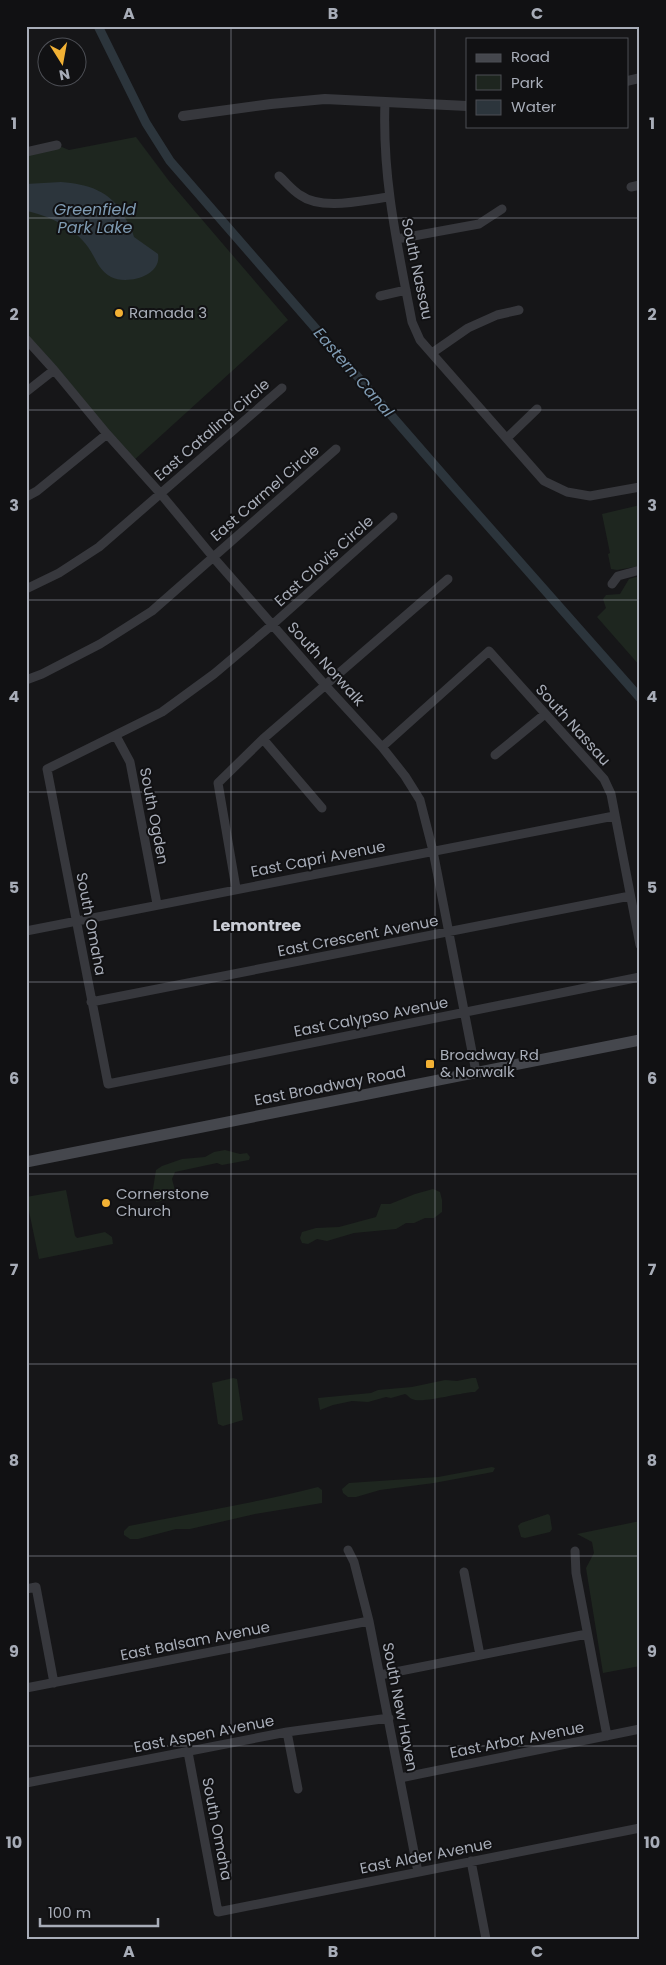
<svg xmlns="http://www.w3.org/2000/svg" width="666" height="1965" viewBox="0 0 666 1965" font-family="Poppins,sans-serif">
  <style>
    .green { fill: #1e261f }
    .water { fill: #2c353c }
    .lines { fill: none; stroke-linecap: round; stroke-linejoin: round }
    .canal { stroke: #2c353c; stroke-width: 9 }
    .minor { stroke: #37383d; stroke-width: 9 }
    .tertiary { stroke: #37383d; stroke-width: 10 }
    .secondary { stroke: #45474d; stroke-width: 11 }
    .grid { fill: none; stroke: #a8adb8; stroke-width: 1; stroke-opacity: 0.55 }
    .poi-dot { fill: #f2b134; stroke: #111113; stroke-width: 2 }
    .labels { text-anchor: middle; stroke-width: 4; stroke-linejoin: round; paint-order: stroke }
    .street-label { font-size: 15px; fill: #a8adb8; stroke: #111113 }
    .poi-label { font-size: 15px; fill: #a8adb8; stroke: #111113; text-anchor: start }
    .water-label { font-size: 16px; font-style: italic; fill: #7f9bb3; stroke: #111113 }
    .neighbourhood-label { font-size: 16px; font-weight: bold; fill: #c9ccd4; stroke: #111113 }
    .neatline { fill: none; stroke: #a8adb8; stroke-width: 2 }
    .grid-label { font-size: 16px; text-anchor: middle; font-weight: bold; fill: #a8adb8 }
  </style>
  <rect width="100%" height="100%" fill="#161618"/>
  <path class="green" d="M136,137L169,181L288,320L132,462L26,341V152L57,145L69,150Z
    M640,505V566L617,570L611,569L608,554L610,553L602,514Z
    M640,576V666L597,617L606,608L603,599L606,595L620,594L629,579Z
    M225,1150L240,1154L247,1153L250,1157L249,1160L222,1165L217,1163L175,1172L172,1179L177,1198L156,1202L153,1189L156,1170L162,1166L182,1159L205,1157L214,1152Z
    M433,1189L440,1192L442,1200V1212L434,1218H425L414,1223H406L396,1229L354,1233L327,1241L317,1239L308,1244L302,1243L300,1238L302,1232L316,1228L339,1227L376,1217L381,1204H390L415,1194Z
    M66,1190L75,1236L77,1238L105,1232L112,1237L113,1244L39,1259L26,1197Z
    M233,1378L237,1379L243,1420L223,1426L218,1424L212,1383Z
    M472,1378H476L479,1388L475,1392C462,1392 422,1404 412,1399C409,1398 408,1395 405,1394L391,1398L386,1397L368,1402L352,1401L333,1405L320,1410L318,1398L371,1393L378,1390L412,1387L445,1380L457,1381Z
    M492,1467L495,1468L493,1472L434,1483L380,1490L356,1497H348L343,1493L342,1489L349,1483L438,1477Z
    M318,1487L322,1490V1503L255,1514L190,1529H176L138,1539H130L124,1535V1531L129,1526C192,1513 255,1503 318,1487Z
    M548,1514L550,1516L552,1529L550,1532L525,1538L521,1537L518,1526L521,1523Z
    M640,1521V1666L603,1673L586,1568L594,1553L592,1542L577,1534Z"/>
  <path class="water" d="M61,182C88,184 111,191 124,216C128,223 132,229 134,237L158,254C162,276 127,285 111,277C98,270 96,258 88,247C75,228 48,215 26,211V184Z"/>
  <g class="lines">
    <path class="canal" d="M98,26L146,123L170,161L451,484L640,698"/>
    <path class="minor" d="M385,102C382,179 398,248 412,322L420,340L544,481L567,492L590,496L640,487
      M26,152L57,145
      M279,176C286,182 292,190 300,195C322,211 364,200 389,197
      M631,187L640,185
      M397,239L479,224L502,209
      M380,296L406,290
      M26,339L54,370L107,434L160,493L213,557L326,686L382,747L405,776L420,800L433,851L476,1072
      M432,353L468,328L497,315L519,310
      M26,392L54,370
      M507,438L537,409
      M26,497L37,491L107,434
      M393,517L272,625L214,674L162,712L47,769L108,1084L640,977
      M612,584L618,576L640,570
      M26,589L59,573L99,547L282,388
      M26,680L42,674L100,644L152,611L336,449
      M116,736L130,762L157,904
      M263,739L322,808
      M382,747L489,651L604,779L611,794L640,945
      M495,755L545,714
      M236,888L218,783L263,739L448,579
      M26,931L614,816
      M91,1002L630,896
      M348,1550L354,1562L369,1621L418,1872
      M575,1551L576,1573L607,1736
      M464,1572L480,1655
      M26,1589L36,1587L54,1683
      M380,1675L587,1634
      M26,1688L369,1621
      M287,1732L298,1789
      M188,1752L218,1912L640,1828
      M400,1778L640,1729
      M26,1783L287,1732L389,1718
      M471,1861L486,1939"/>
    <path class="tertiary" d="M627,81L640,78
      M183,116L271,104L325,99L467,106"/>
    <path class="secondary" d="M26,1162L640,1040"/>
  </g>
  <path class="grid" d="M231,26V1939M435,26V1939M26,218H640M26,410H640M26,600H640M26,792H640M26,982H640M26,1174H640M26,1364H640M26,1556H640M26,1746H640"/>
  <g class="poi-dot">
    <circle cx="119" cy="313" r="5"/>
    <rect x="425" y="1059" width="10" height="10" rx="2.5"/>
    <circle cx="106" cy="1203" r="5"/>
  </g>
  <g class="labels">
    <g class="street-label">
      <text transform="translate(417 269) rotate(78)" y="5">South Nassau</text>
      <text transform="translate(212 430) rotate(-41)" y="5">East Catalina Circle</text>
      <text transform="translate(265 493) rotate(-41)" y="5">East Carmel Circle</text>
      <text transform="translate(324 561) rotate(-42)" y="5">East Clovis Circle</text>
      <text transform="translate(326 664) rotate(48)" y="5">South Norwalk</text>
      <text transform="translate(573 725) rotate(48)" y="5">South Nassau</text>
      <text transform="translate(154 816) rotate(79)" y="5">South Ogden</text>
      <text transform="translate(318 859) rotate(-11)" y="5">East Capri Avenue</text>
      <text transform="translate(91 924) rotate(79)" y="5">South Omaha</text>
      <text transform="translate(358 936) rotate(-11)" y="5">East Crescent Avenue</text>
      <text transform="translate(371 1017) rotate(-11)" y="5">East Calypso Avenue</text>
      <text transform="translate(330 1086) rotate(-11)" y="5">East Broadway Road</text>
      <text transform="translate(195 1641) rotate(-11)" y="5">East Balsam Avenue</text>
      <text transform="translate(400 1707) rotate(79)" y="5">South New Haven</text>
      <text transform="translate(204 1734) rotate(-11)" y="5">East Aspen Avenue</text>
      <text transform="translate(517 1740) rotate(-11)" y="5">East Arbor Avenue</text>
      <text transform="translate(217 1829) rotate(79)" y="5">South Omaha</text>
      <text transform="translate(426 1856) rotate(-11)" y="5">East Alder Avenue</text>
    </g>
    <g class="poi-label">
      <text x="129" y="318">Ramada 3</text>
      <text x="440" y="1060">Broadway Rd<tspan x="440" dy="17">&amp; Norwalk</tspan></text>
      <text x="116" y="1199">Cornerstone<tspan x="116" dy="17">Church</tspan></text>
    </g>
    <g class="water-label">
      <text x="95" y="215">Greenfield<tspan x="95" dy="18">Park Lake</tspan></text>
      <text transform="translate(354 372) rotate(49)" y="6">Eastern Canal</text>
    </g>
    <g class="neighbourhood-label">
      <text x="257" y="931">Lemontree</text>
    </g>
  </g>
  <rect width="666" height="1965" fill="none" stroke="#111113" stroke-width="55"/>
  <rect x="466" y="38" width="162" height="90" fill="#111113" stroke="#4d4f55"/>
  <rect x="476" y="54" width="25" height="8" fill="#45474d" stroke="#4d4f55"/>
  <text x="511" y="62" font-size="15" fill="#a8adb8">Road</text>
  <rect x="476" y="75" width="25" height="15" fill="#1e261f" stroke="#4d4f55"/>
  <text x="511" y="88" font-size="15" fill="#a8adb8">Park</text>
  <rect x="476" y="100" width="25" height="15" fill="#2c353c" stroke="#4d4f55"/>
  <text x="511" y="112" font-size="15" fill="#a8adb8">Water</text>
  <g transform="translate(62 62) rotate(169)"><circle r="24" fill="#111113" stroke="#4d4f55"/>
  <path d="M0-4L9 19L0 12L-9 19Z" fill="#f2b134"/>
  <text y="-8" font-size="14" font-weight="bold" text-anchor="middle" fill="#a8adb8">N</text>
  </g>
  <path d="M40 1918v8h118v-8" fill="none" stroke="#a8adb8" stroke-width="2.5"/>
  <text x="48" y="1918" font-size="15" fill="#a8adb8" stroke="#111113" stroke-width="4" paint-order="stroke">100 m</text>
  <rect x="28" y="28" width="610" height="1910" class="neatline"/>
  <g class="grid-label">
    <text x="129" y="19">A</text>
    <text x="333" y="19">B</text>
    <text x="537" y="19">C</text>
    <text x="14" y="129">1</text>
    <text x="652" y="129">1</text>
    <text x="14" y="320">2</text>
    <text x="652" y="320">2</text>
    <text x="14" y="511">3</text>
    <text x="652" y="511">3</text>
    <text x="14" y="702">4</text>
    <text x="652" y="702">4</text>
    <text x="14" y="893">5</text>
    <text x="652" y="893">5</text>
    <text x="14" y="1084">6</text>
    <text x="652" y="1084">6</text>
    <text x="14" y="1275">7</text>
    <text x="652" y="1275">7</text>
    <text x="14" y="1466">8</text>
    <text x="652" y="1466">8</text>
    <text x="14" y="1657">9</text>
    <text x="652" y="1657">9</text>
    <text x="14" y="1848">10</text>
    <text x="652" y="1848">10</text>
    <text x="129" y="1957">A</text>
    <text x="333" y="1957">B</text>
    <text x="537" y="1957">C</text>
  </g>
</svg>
